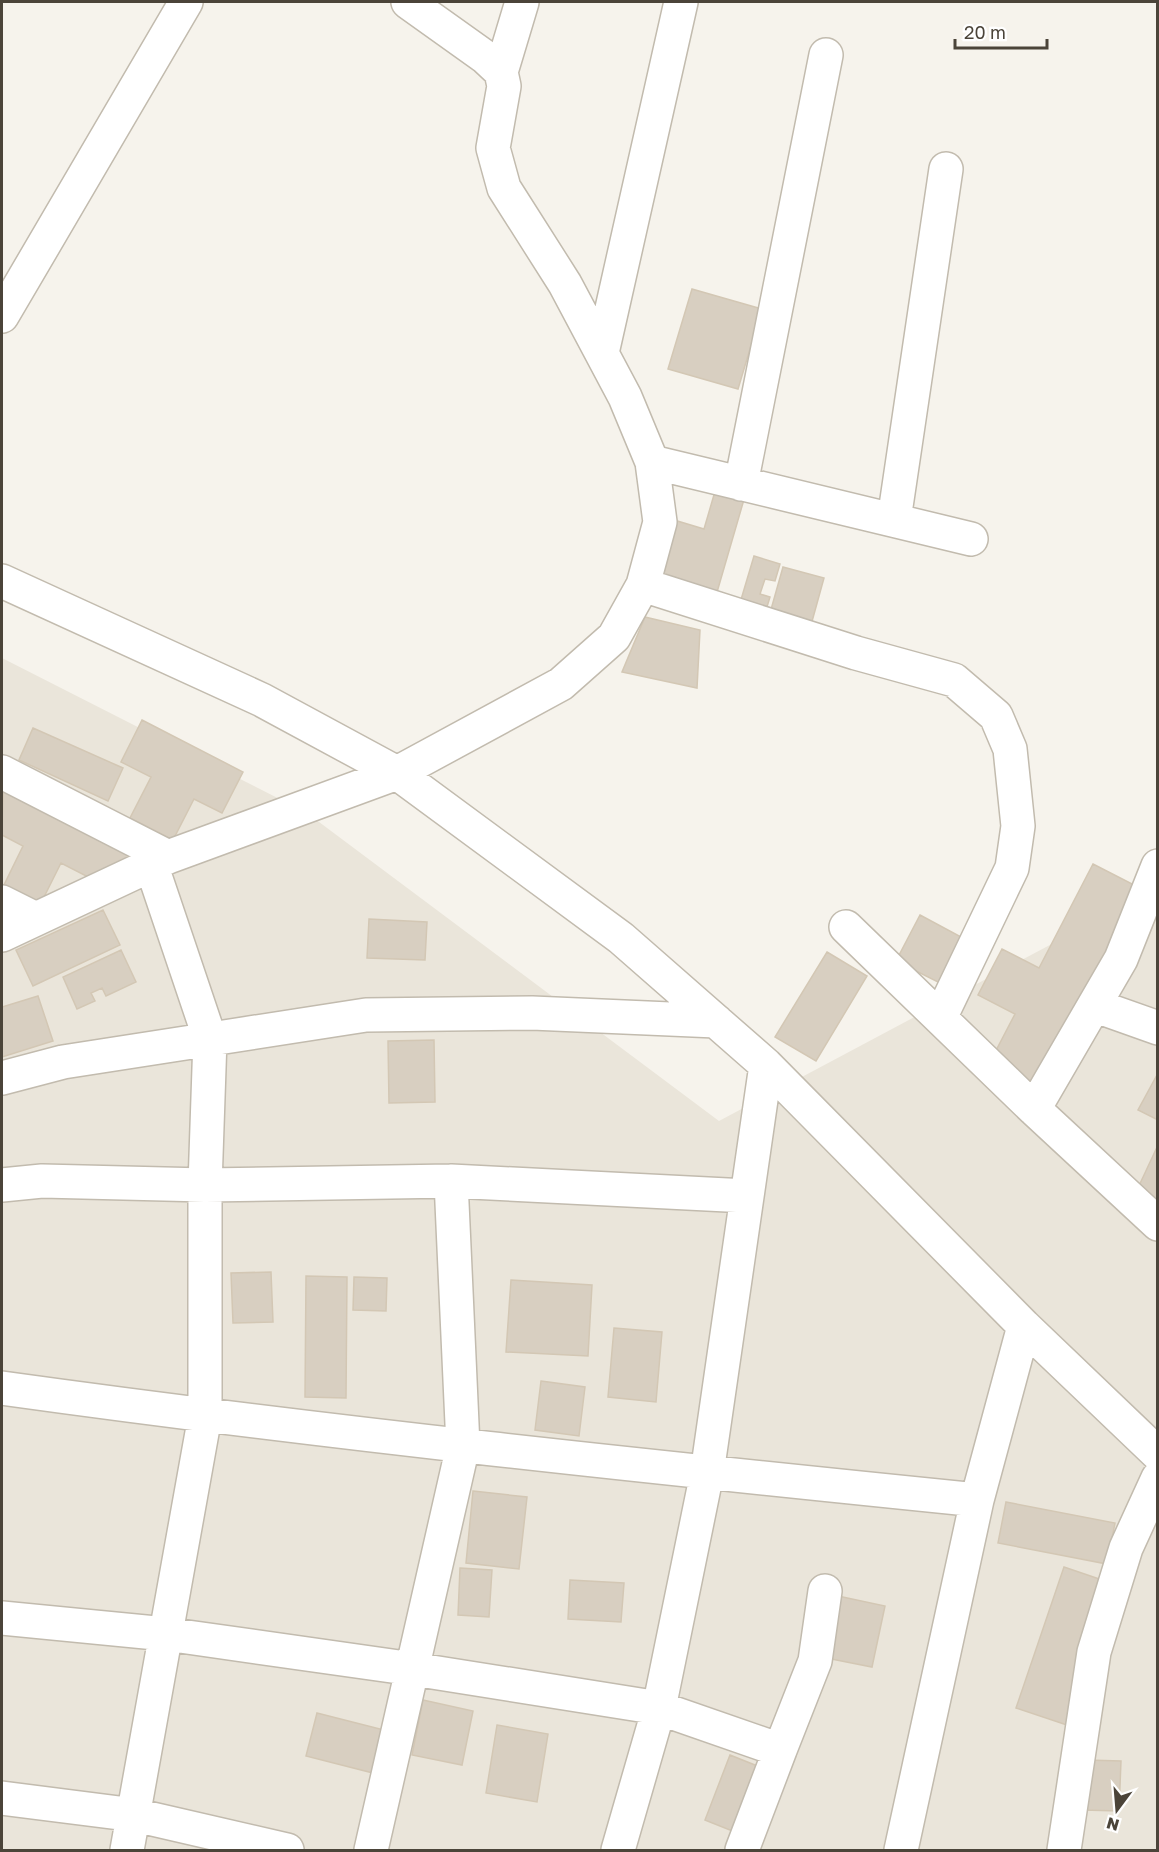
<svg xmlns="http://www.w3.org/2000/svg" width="1159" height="1852" viewBox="0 0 1159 1852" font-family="'Golos Text',sans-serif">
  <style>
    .residential { fill: #eae5da }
    .building { fill: #d8cfc1; stroke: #d3c7b4; stroke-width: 1.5 }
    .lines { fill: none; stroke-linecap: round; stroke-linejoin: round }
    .minor-casing { stroke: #c2bbae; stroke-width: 36 }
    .minor { stroke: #fff; stroke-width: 33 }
  </style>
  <rect width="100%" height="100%" fill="#f6f3ec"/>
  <path class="residential" d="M2,658L307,813L719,1121L1157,888V1850H2Z"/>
  <path class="building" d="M692,289L762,309L738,389L668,369Z
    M716,488L745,496L715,599L656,581L674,520L704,529Z
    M754,556L780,564L775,581L765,579L760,594L770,597L766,610L740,603Z
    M783,567L824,578L811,625L770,613Z
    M645,617L700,630L697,688L622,672Z
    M142,720L243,772L222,813L194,799L173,840L130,818L151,777L121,762Z
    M33,728L123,768L108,801L19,760Z
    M3,790L141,855L90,878L61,863L40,905L3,887L23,846L2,835Z
    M1093,864L1142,889L1038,1089L989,1064L1015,1014L978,995L1002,949L1039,968Z
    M103,910L120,945L33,986L16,950Z
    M920,915L963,938L940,983L896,961Z
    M369,919L427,922L425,960L367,958Z
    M121,950L136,982L106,996L102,988L91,993L95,1001L77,1009L63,977Z
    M827,952L867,976L816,1061L775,1037Z
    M38,996L53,1041L2,1057V1007Z
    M434,1040L435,1102L389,1103L388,1041Z
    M1157,1075H1158V1120L1138,1110Z
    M1158,1145V1208L1137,1190Z
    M271,1272L273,1322L233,1323L231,1273Z
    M306,1276L347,1277L346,1398L305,1397Z
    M354,1277L387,1278L386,1311L353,1310Z
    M511,1280L592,1285L588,1356L506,1352Z
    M614,1328L662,1332L656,1402L608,1397Z
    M541,1381L585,1387L579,1436L535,1430Z
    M473,1491L527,1497L519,1569L466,1563Z
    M1006,1502L1115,1523L1107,1564L998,1543Z
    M1064,1567L1114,1584L1067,1725L1016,1708Z
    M460,1568L492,1570L489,1617L458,1615Z
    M570,1580L624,1583L621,1622L568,1619Z
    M838,1596L885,1606L872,1667L826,1658Z
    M423,1700L473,1711L462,1765L412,1755Z
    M317,1713L384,1730L373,1773L306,1756Z
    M497,1725L548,1734L537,1802L486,1793Z
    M730,1755L765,1769L740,1834L705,1820Z
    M1086,1760L1121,1761L1119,1811L1083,1810Z"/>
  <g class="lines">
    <g class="minor-casing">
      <path id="minor" d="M408,2L485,57L501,72
        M2,316L186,2
        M602,353L681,2
        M652,462L971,539
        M741,484L826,55
        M894,520L946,169
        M2,581L262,700L397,773L621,938L766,1065L1024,1326L1158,1454
        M643,585L856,653L954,680L996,716L1010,749L1018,826L1012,868L940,1018
        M2,772L168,857
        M2,902L36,919
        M846,927L1034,1109L1158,1224
        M2,935L168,857L397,773L561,684L614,637L643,585L660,522L652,462L625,397L565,284L504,188L493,148L504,86L501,72L522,2
        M1096,1006L1158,1028
        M2,1078L63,1062L366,1015L532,1013L716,1021
        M1034,1109L1121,959L1158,866
        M2,1185L42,1181L205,1185L451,1181L747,1196
        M2,1388C326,1433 651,1467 977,1500
        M2,1618L166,1634L413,1669L659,1708L780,1750L742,1850
        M780,1750L815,1661L825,1591
        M2,1798L135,1815L287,1850
        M127,1850L205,1416V1185L210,1039L151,864
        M371,1850L463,1446L451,1181
        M618,1850L659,1708L707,1473L766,1065
        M901,1850L977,1500L1024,1326
        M1064,1850L1094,1652L1126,1548L1158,1478"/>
    </g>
    <use href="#minor" class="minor"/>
  </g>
  <rect width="1159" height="1852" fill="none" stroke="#4b4439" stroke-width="6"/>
  <g transform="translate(1117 1810) rotate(196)" stroke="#ffffff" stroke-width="4.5" paint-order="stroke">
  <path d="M0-4.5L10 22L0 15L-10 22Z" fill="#4b4439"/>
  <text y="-9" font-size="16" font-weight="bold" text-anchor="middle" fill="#4b4439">N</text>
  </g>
  <path d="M955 39v9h92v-9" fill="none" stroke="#4b4439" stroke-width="3"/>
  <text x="964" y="39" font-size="18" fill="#4b4439" stroke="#ffffff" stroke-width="4.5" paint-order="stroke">20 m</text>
</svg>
